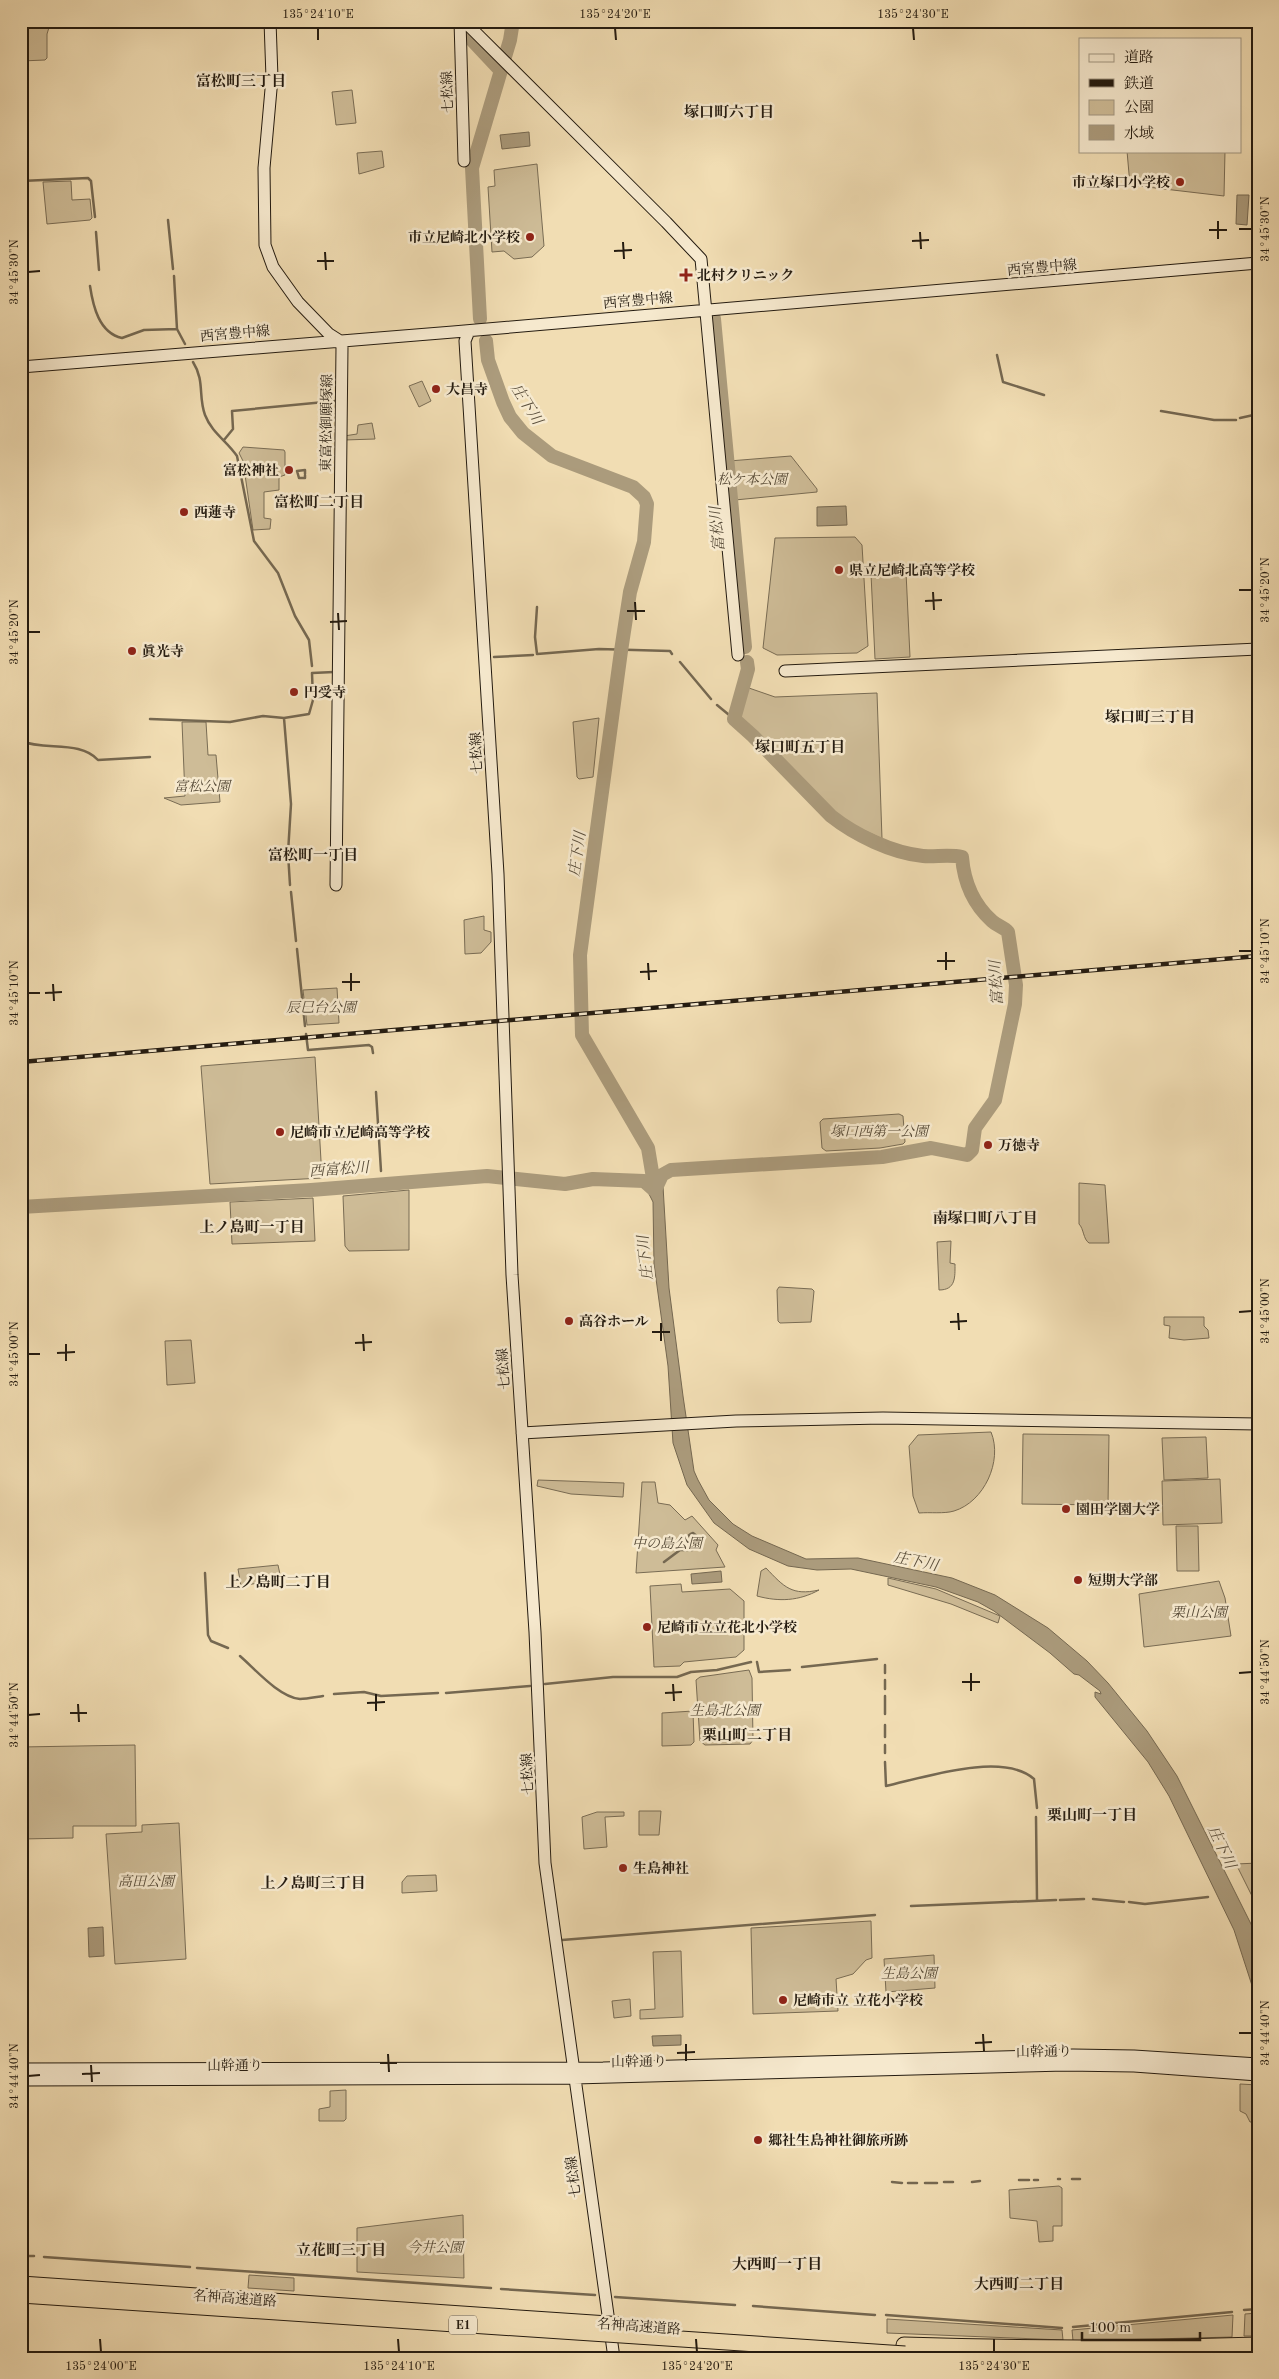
<svg xmlns="http://www.w3.org/2000/svg" width="1279" height="2379" viewBox="0 0 1279 2379" font-family="'Old Standard TT','Noto Serif JP',serif">
  <style>
    .green { fill: #cebc97; stroke: #796c54 }
    .water { fill: #ab9b7c; stroke: #756851 }
    .lines { fill: none; stroke-linecap: round; stroke-linejoin: round }
    .stream { stroke: #756851; stroke-width: 2.5 }
    .river { stroke: #ab9b7c; stroke-width: 14 }
    .secondary-casing { stroke: #241b10; stroke-width: 13 }
    .highway-casing { stroke: #241b10; stroke-width: 17 }
    .secondary { stroke: #f6e9ce; stroke-width: 11 }
    .highway { stroke: #f1ddb3; stroke-width: 15 }
    .rail-casing { stroke: #241b10; stroke-width: 4.5 }
    .rail { stroke: #f6e9ce; stroke-width: 2.5; stroke-dasharray: 8; stroke-linecap: butt }
    .highway-bridge-casing { stroke: #241b10; stroke-width: 17; stroke-linecap: butt }
    .highway-bridge { stroke: #f1ddb3; stroke-width: 15 }
    .ticks { fill: none; stroke: #241b10; stroke-width: 2 }
    .poi-dot { fill: #8f2418; stroke: #f6e9ce; stroke-width: 2 }
    .labels { text-anchor: middle; stroke-width: 5; stroke-linejoin: round; paint-order: stroke }
    .shield { fill: #f6e9ce; stroke: #635949; stroke-width: 1 }
    .shield-label { font-size: 12px; font-weight: bold; fill: #241b10 }
    .street-label { font-size: 14px; fill: #241b10; stroke: #f6e9ce }
    .poi-label { font-size: 14px; font-weight: bold; fill: #241b10; stroke: #f6e9ce; text-anchor: start }
    .park-label { font-size: 14px; font-style: italic; fill: #574b38; stroke: #f6e9ce }
    .neighbourhood-label { font-size: 15px; font-weight: bold; fill: #241b10; stroke: #f6e9ce }
    .water-label { font-size: 15px; font-style: italic; fill: #5a4e3b; stroke: #f6e9ce }
    .neatline { fill: none; stroke: #241b10; stroke-width: 2 }
    .ticks-label { font-size: 12px; text-anchor: middle; fill: #241b10 }
  </style>
  <rect width="100%" height="100%" fill="#f1ddb3"/>
  <filter id="stains"><feTurbulence type="fractalNoise" baseFrequency=".004" numOctaves="4"/><feColorMatrix values="0 0 0 0 .2 0 0 0 0 .09 0 0 0 0 .02 0 0 0 .5 -.17"/></filter>
  <radialGradient id="worn" r=".72"><stop offset=".6" stop-color="#630" stop-opacity="0"/><stop offset="1" stop-color="#630" stop-opacity=".3"/></radialGradient>
  <path class="green" d="M21,21H51L47,34V58L45,60L21,61Z
    M352,90L356,123L336,125L332,92Z
    M382,151L384,167L359,174L357,153Z
    M1127,151H1225L1224,196L1130,185Z
    M537,164L544,246L532,257L514,259L504,251L492,252L488,187L495,186L494,170Z
    M71,181L72,200L90,199L92,218L90,220L47,224L43,182Z
    M422,381L431,401L419,407L409,386Z
    M372,423L375,439L344,440V436L357,434L358,425Z
    M243,447L284,450L285,452V475L279,477V490L264,492V518L271,519L270,529L253,530L243,461L239,453Z
    M791,456L817,489V492L735,500L733,499L729,461Z
    M855,537L862,545L868,646L857,653L777,655L763,648L775,538Z
    M906,572L910,657L875,659L871,574Z
    M746,687L775,697L877,693L882,839L841,819L739,717Z
    M599,718L593,777L579,779L577,777L573,722Z
    M182,722H206L208,755H216L220,802L181,805L164,798L185,796Z
    M484,916V930L491,932V942L481,953L465,954L464,920Z
    M337,988L339,1023L307,1025L303,990Z
    M315,1057L322,1178L210,1184L201,1066Z
    M899,1114L903,1116L905,1142L903,1144L880,1148L826,1151L822,1148L820,1122L823,1119Z
    M1079,1183L1105,1185L1109,1243H1089C1083,1239 1084,1229 1079,1224Z
    M409,1190V1250L349,1251L345,1246L343,1196Z
    M313,1198L315,1241L232,1244L230,1202Z
    M951,1241L950,1263L955,1264C955,1277 956,1290 939,1290L937,1242Z
    M779,1287L812,1289L814,1291L811,1322L780,1323L778,1321L777,1290Z
    M1164,1317H1204V1326L1208,1330L1209,1338L1184,1340L1169,1338L1170,1326L1164,1325Z
    M191,1340L195,1383L167,1385L165,1341Z
    M991,1432C1003,1461 984,1502 954,1511C944,1514 930,1512 919,1513L913,1496L909,1446L918,1435Z
    M1023,1434L1109,1435L1108,1505L1022,1504Z
    M1206,1437L1208,1478L1164,1480L1162,1438Z
    M1220,1479L1222,1523L1163,1525L1162,1481Z
    M538,1480L624,1483L623,1497L571,1494L537,1486Z
    M642,1482H655L658,1503L670,1505L685,1520L692,1516L718,1545L716,1550L725,1567L636,1573Z
    M1176,1526H1198L1199,1571H1177Z
    M278,1565L281,1579L241,1586L238,1569Z
    M766,1568C784,1587 792,1596 819,1590C799,1601 779,1602 757,1596L761,1571Z
    M888,1578L936,1589L1000,1616L998,1623L951,1604L888,1585Z
    M1219,1581L1225,1598L1231,1636L1144,1647L1139,1594Z
    M681,1584L682,1592L730,1589L744,1601V1650L736,1657L684,1662L680,1666L654,1667L650,1586Z
    M749,1670L752,1678L753,1740L750,1744L705,1745L700,1741L696,1680L700,1677Z
    M693,1711L694,1742L691,1745L662,1746V1713Z
    M135,1745L136,1826H73V1838L21,1839V1747Z
    M639,1811H661L659,1835H639Z
    M597,1812H624V1816L605,1817L607,1847L584,1849L582,1817Z
    M179,1823L186,1959L115,1964L106,1834L142,1832V1825Z
    M1258,1863V1908L1236,1864Z
    M436,1875L437,1891L402,1893V1882L407,1876Z
    M871,1921L872,1958L866,1960L853,1974L836,1979L838,2011L753,2014L751,1928Z
    M681,1951L683,2017L640,2019V2010L655,2009L653,1952Z
    M934,1955L935,1988L886,1992L884,1959Z
    M630,1999L631,2016L614,2018L612,2001Z
    M1240,2084L1258,2085V2122H1250L1246,2114L1240,2111Z
    M346,2090V2119L344,2121H319V2109L330,2107V2091Z
    M1059,2186L1062,2188V2226H1053V2241L1039,2242L1037,2221L1010,2218L1009,2190Z
    M463,2215L464,2278L357,2272V2228Z
    M249,2275L294,2278V2291L248,2288Z
    M1258,2313V2336H1244L1245,2314Z
    M1233,2315L1232,2337L1073,2341L1072,2330Z
    M887,2319L1062,2330L1063,2340L887,2333Z"/>
  <path class="water" d="M529,132L530,146L502,149L500,135Z
    M1237,195H1249L1247,225L1236,224Z
    M846,506L847,525L817,526V507Z
    M649,1171H656L666,1177L663,1186L669,1288L683,1396L694,1471L698,1480L709,1500L733,1524L752,1536L806,1559L858,1558L952,1578L995,1595L1048,1628L1087,1661L1108,1683L1147,1731L1177,1776L1258,1938V2004L1234,1930L1169,1796L1148,1762L1095,1697V1692L1101,1694L1100,1691L1079,1675L1074,1674L1050,1653L994,1611L978,1602L936,1587L851,1569L817,1570L788,1566L749,1549L714,1523L687,1485L673,1443L668,1366L654,1264L653,1202L647,1190L638,1185V1178H645Z
    M721,1571L722,1582L692,1584L691,1574Z
    M103,1927L104,1956L89,1957L88,1928Z
    M681,2035V2045L653,2046L652,2036Z"/>
  <g class="lines">
    <path class="stream" d="M21,181L88,178L91,181L95,217
      M168,220L173,269
      M96,232L99,270
      M174,276L177,329
      M90,286C93,306 99,333 122,338L144,330L177,329L185,344
      M997,355L1003,382L1044,395
      M193,362C205,381 198,396 205,415C212,433 227,441 237,456L254,541L278,573L295,616L309,640L312,666
      M1161,411L1214,420H1236
      M1240,418L1258,414
      M224,440L233,429L232,411L335,401
      M305,474V470L297,471L299,478H305V475
      M537,607L535,637L537,654L599,649L670,651L672,654
      M494,657L533,655
      M680,662L711,699
      M717,705L734,719
      M284,718L291,804L288,853L290,885
      M150,719L230,722L263,716L284,718L309,714L313,700L312,673L334,672
      M21,741C45,751 80,740 98,760L150,757
      M291,892L296,941
      M297,949L305,1026
      M306,1034L308,1050L369,1045L372,1047L373,1053
      M376,1092L381,1171
      M382,1181V1185
      M680,1550H692L701,1544L698,1537
      M664,1562L680,1550C681,1544 687,1535 693,1533L698,1537
      M205,1573L208,1635L211,1641L228,1648
      M240,1656C255,1669 279,1697 300,1699C307,1699 316,1697 323,1696
      M757,1662L759,1672L790,1670
      M885,1665V1673
      M802,1667L877,1659
      M885,1680V1689
      M545,1684L613,1677H677L691,1672L717,1670L751,1662
      M446,1693L530,1686
      M334,1694L364,1692L381,1696L438,1693
      M885,1714V1696
      M885,1737V1725
      M885,1753V1745
      M885,1762L886,1786C922,1778 1003,1751 1034,1779L1037,1808
      M1036,1817L1037,1900
      M1093,1899L1124,1902
      M1060,1900L1084,1899
      M1129,1902L1145,1904L1208,1897
      M911,1906L1056,1900
      M562,1940L875,1915
      M1058,2179H1060
      M1072,2179H1080
      M1019,2180H1029
      M1034,2180H1038
      M892,2182L902,2183
      M944,2182H953
      M972,2182L980,2181
      M908,2183H917
      M925,2183H937
      M21,2256H34
      M44,2257L190,2267
      M197,2268L491,2288
      M501,2289L595,2295
      M615,2297L735,2305
      M753,2306L875,2315
      M1244,2310L1258,2309
      M886,2315L1062,2328
      M1073,2327L1232,2312"/>
    <path class="river" d="M471,39L501,71
      M480,319L472,168L510,40L513,21
      M714,319L745,647
      M486,341L488,360L503,402L510,417L523,433L552,456L633,487L644,497L647,504L644,542L630,592L621,651L580,955L582,1035L648,1148L655,1190
      M655,1190L662,1175L671,1170L882,1157L931,1148L967,1155L972,1150L975,1128L995,1100L1015,1004L1016,985L1008,932C1004,927 997,926 992,921C973,904 964,882 962,857C950,854 935,857 923,856C892,853 855,835 831,816L753,736L734,719L748,669L747,662
      M21,1207L311,1190L487,1176L565,1184L593,1179L644,1181L653,1189"/>
    <g class="secondary-casing">
      <path id="secondary" d="M270,21L272,78L264,168L265,245L273,267L298,302L329,334L340,341L342,347L336,885
        M460,21L464,161
        M464,21L666,222L701,259L738,655
        M469,331L465,341L498,874L512,1275L535,1632L545,1863L614,2358
        M21,367L453,332L1258,263
        M785,671L1258,649
        M522,1433L736,1421L883,1418L1258,1424
        M21,2069L603,2068L1073,2055L1134,2056L1258,2064
        M21,2080L574,2078L1065,2065L1134,2066L1258,2075"/>
    </g>
    <g class="highway-casing">
      <path id="highway" d="M904,2345C1022,2349 1140,2349 1258,2345"/>
    </g>
    <use href="#secondary" class="secondary"/>
    <use href="#highway" class="highway"/>
    <g class="rail-casing">
      <path id="rail" d="M21,1062L1258,956"/>
    </g>
    <use href="#rail" class="rail"/>
    <g class="highway-bridge-casing">
      <path id="highway-bridge" d="M21,2284L623,2325
        M21,2295L905,2354"/>
    </g>
    <use href="#highway-bridge" class="highway-bridge"/>
  </g>
  <path class="ticks" d="M318,28V40M615,28L616,40M913,28L914,40M1218,221V239M1239,229H1252M1209,230H1227M920,232L921,249M912,241L929,240M623,242L624,259M614,251L632,250M325,252L326,270M317,261H334M28,272L40,271M1239,590H1252M933,592L934,610M925,601L942,600M635,602L636,620M627,611H645M338,613L339,630M330,622L347,621M28,632H40M1239,951H1252M946,952V970M937,961H955M648,963L649,980M640,972L657,971M351,973V991M342,982H360M53,984L54,1001M28,993H40M45,993L62,992M1239,1312L1252,1311M958,1313L959,1330M950,1322L967,1321M661,1323V1341M652,1332H670M363,1334L364,1351M355,1343L372,1342M66,1344V1361M57,1353L75,1352M28,1354H40M971,1673V1691M1239,1673L1252,1672M962,1682H980M673,1684L674,1701M665,1693L682,1692M376,1694V1711M367,1703L385,1702M78,1704L79,1722M70,1713H87M28,1715L40,1714M1239,2033H1252M983,2034L984,2051M975,2043L992,2042M686,2044V2061M677,2053L695,2052M388,2054L389,2072M380,2063H397M91,2065L92,2082M82,2074L100,2073M28,2076L40,2075M100,2339L101,2352M398,2339L399,2352M696,2339L697,2352M994,2339V2352"/>
  <g class="poi-dot">
    <circle cx="1180" cy="182" r="5"/>
    <circle cx="530" cy="237" r="5"/>
    <path d="M683.5 267.5h5v5h5v5h-5v5h-5v-5h-5v-5h5z"/>
    <circle cx="436" cy="389" r="5"/>
    <circle cx="289" cy="470" r="5"/>
    <circle cx="184" cy="512" r="5"/>
    <circle cx="839" cy="570" r="5"/>
    <circle cx="132" cy="651" r="5"/>
    <circle cx="294" cy="692" r="5"/>
    <circle cx="280" cy="1132" r="5"/>
    <circle cx="988" cy="1145" r="5"/>
    <circle cx="569" cy="1321" r="5"/>
    <circle cx="1066" cy="1509" r="5"/>
    <circle cx="1078" cy="1580" r="5"/>
    <circle cx="647" cy="1627" r="5"/>
    <circle cx="623" cy="1868" r="5"/>
    <circle cx="783" cy="2000" r="5"/>
    <circle cx="758" cy="2140" r="5"/>
  </g>
  <g class="labels">
    <rect class="shield" x="449" y="2315.5" width="28" height="19" rx="4"/>
    <g class="shield-label">
      <text x="463" y="2329">E1</text>
    </g>
    <g class="street-label">
      <text transform="translate(447 92) rotate(-92)" y="5">七松線</text>
      <text transform="translate(1042 267) rotate(-5)" y="5">西宮豊中線</text>
      <text transform="translate(638 300) rotate(-5)" y="5">西宮豊中線</text>
      <text transform="translate(235 333) rotate(-5)" y="5">西宮豊中線</text>
      <text transform="translate(326 423) rotate(-89)" y="5">東富松御願塚線</text>
      <text transform="translate(476 753) rotate(-93)" y="5">七松線</text>
      <text transform="translate(503 1369) rotate(-94)" y="5">七松線</text>
      <text transform="translate(527 1774) rotate(-93)" y="5">七松線</text>
      <text transform="translate(1044 2051) rotate(-1)" y="5">山幹通り</text>
      <text transform="translate(639 2061) rotate(-1)" y="5">山幹通り</text>
      <text x="235" y="2070">山幹通り</text>
      <text transform="translate(573 2177) rotate(-97)" y="5">七松線</text>
      <text transform="translate(235 2298) rotate(4)" y="5">名神高速道路</text>
      <text transform="translate(639 2326) rotate(4)" y="5">名神高速道路</text>
    </g>
    <g class="poi-label">
      <text x="1170" y="187" text-anchor="end">市立塚口小学校</text>
      <text x="520" y="242" text-anchor="end">市立尼崎北小学校</text>
      <text x="697" y="280">北村クリニック</text>
      <text x="446" y="394">大昌寺</text>
      <text x="279" y="475" text-anchor="end">富松神社</text>
      <text x="194" y="517">西蓮寺</text>
      <text x="849" y="575">県立尼崎北高等学校</text>
      <text x="142" y="656">眞光寺</text>
      <text x="304" y="697">円受寺</text>
      <text x="290" y="1137">尼崎市立尼崎高等学校</text>
      <text x="998" y="1150">万徳寺</text>
      <text x="579" y="1326">高谷ホール</text>
      <text x="1076" y="1514">園田学園大学</text>
      <text x="1088" y="1585">短期大学部</text>
      <text x="657" y="1632">尼崎市立立花北小学校</text>
      <text x="633" y="1873">生島神社</text>
      <text x="793" y="2005">尼崎市立 立花小学校</text>
      <text x="768" y="2145">郷社生島神社御旅所跡</text>
    </g>
    <g class="park-label">
      <text x="752" y="484">松ケ本公園</text>
      <text x="202" y="791">富松公園</text>
      <text x="321" y="1012">辰巳台公園</text>
      <text x="879" y="1136">塚口西第一公園</text>
      <text x="667" y="1548">中の島公園</text>
      <text x="1199" y="1617">栗山公園</text>
      <text x="725" y="1715">生島北公園</text>
      <text x="146" y="1886">高田公園</text>
      <text x="909" y="1978">生島公園</text>
      <text x="435" y="2252">今井公園</text>
    </g>
    <g class="neighbourhood-label">
      <text x="241" y="86">富松町三丁目</text>
      <text x="729" y="117">塚口町六丁目</text>
      <text x="319" y="507">富松町二丁目</text>
      <text x="1150" y="722">塚口町三丁目</text>
      <text x="800" y="752">塚口町五丁目</text>
      <text x="313" y="860">富松町一丁目</text>
      <text x="985" y="1223">南塚口町八丁目</text>
      <text x="252" y="1232">上ノ島町一丁目</text>
      <text x="278" y="1587">上ノ島町二丁目</text>
      <text x="747" y="1740">栗山町二丁目</text>
      <text x="1092" y="1820">栗山町一丁目</text>
      <text x="313" y="1888">上ノ島町三丁目</text>
      <text x="341" y="2255">立花町三丁目</text>
      <text x="777" y="2269">大西町一丁目</text>
      <text x="1019" y="2289">大西町二丁目</text>
    </g>
    <g class="water-label">
      <text transform="translate(527 404) rotate(58)" y="5">庄下川</text>
      <text transform="translate(717 529) rotate(-95)" y="5">富松川</text>
      <text transform="translate(577 854) rotate(-82)" y="5">庄下川</text>
      <text transform="translate(996 983) rotate(-93)" y="5">富松川</text>
      <text transform="translate(339 1169) rotate(-4)" y="5">西富松川</text>
      <text transform="translate(645 1258) rotate(-96)" y="5">庄下川</text>
      <text transform="translate(916 1561) rotate(12)" y="5">庄下川</text>
      <text transform="translate(1222 1847) rotate(65)" y="5">庄下川</text>
    </g>
  </g>
  <rect width="1279" height="2379" fill="none" stroke="#f1ddb3" stroke-width="55"/>
  <rect x="1079" y="38" width="162" height="115" fill="#f6e9ce" stroke="#a29782"/>
  <rect x="1089" y="54" width="25" height="8" fill="#f6e9ce" stroke="#a29782"/>
  <text x="1124" y="62" font-size="15" fill="#241b10">道路</text>
  <rect x="1089" y="79" width="25" height="8" fill="#241b10" stroke="#a29782"/>
  <text x="1124" y="88" font-size="15" fill="#241b10">鉄道</text>
  <rect x="1089" y="100" width="25" height="15" fill="#cebc97" stroke="#a29782"/>
  <text x="1124" y="112" font-size="15" fill="#241b10">公園</text>
  <rect x="1089" y="125" width="25" height="15" fill="#ab9b7c" stroke="#a29782"/>
  <text x="1124" y="138" font-size="15" fill="#241b10">水域</text>
  <path d="M1082 2332v8h118v-8" fill="none" stroke="#241b10" stroke-width="2.5"/>
  <text x="1089" y="2332" font-size="15" fill="#241b10" stroke="#f6e9ce" stroke-width="4" paint-order="stroke">100 m</text>
  <rect x="28" y="28" width="1224" height="2324" class="neatline"/>
  <g class="ticks-label">
    <text x="318" y="18">135°24'10"E</text>
    <text x="615" y="18">135°24'20"E</text>
    <text x="913" y="18">135°24'30"E</text>
    <text transform="translate(1265 229) rotate(-90)" y="4">34°45'30"N</text>
    <text transform="translate(14 272) rotate(-90)" y="4">34°45'30"N</text>
    <text transform="translate(1265 590) rotate(-90)" y="4">34°45'20"N</text>
    <text transform="translate(14 632) rotate(-90)" y="4">34°45'20"N</text>
    <text transform="translate(1265 951) rotate(-90)" y="4">34°45'10"N</text>
    <text transform="translate(14 993) rotate(-90)" y="4">34°45'10"N</text>
    <text transform="translate(1265 1311) rotate(-90)" y="4">34°45'00"N</text>
    <text transform="translate(14 1354) rotate(-90)" y="4">34°45'00"N</text>
    <text transform="translate(1265 1672) rotate(-90)" y="4">34°44'50"N</text>
    <text transform="translate(14 1715) rotate(-90)" y="4">34°44'50"N</text>
    <text transform="translate(1265 2033) rotate(-90)" y="4">34°44'40"N</text>
    <text transform="translate(14 2076) rotate(-90)" y="4">34°44'40"N</text>
    <text x="101" y="2370">135°24'00"E</text>
    <text x="399" y="2370">135°24'10"E</text>
    <text x="697" y="2370">135°24'20"E</text>
    <text x="994" y="2370">135°24'30"E</text>
  </g>
  <rect width="100%" height="100%" filter="url(#stains)"/>
  <rect width="100%" height="100%" fill="url(#worn)"/>
</svg>
